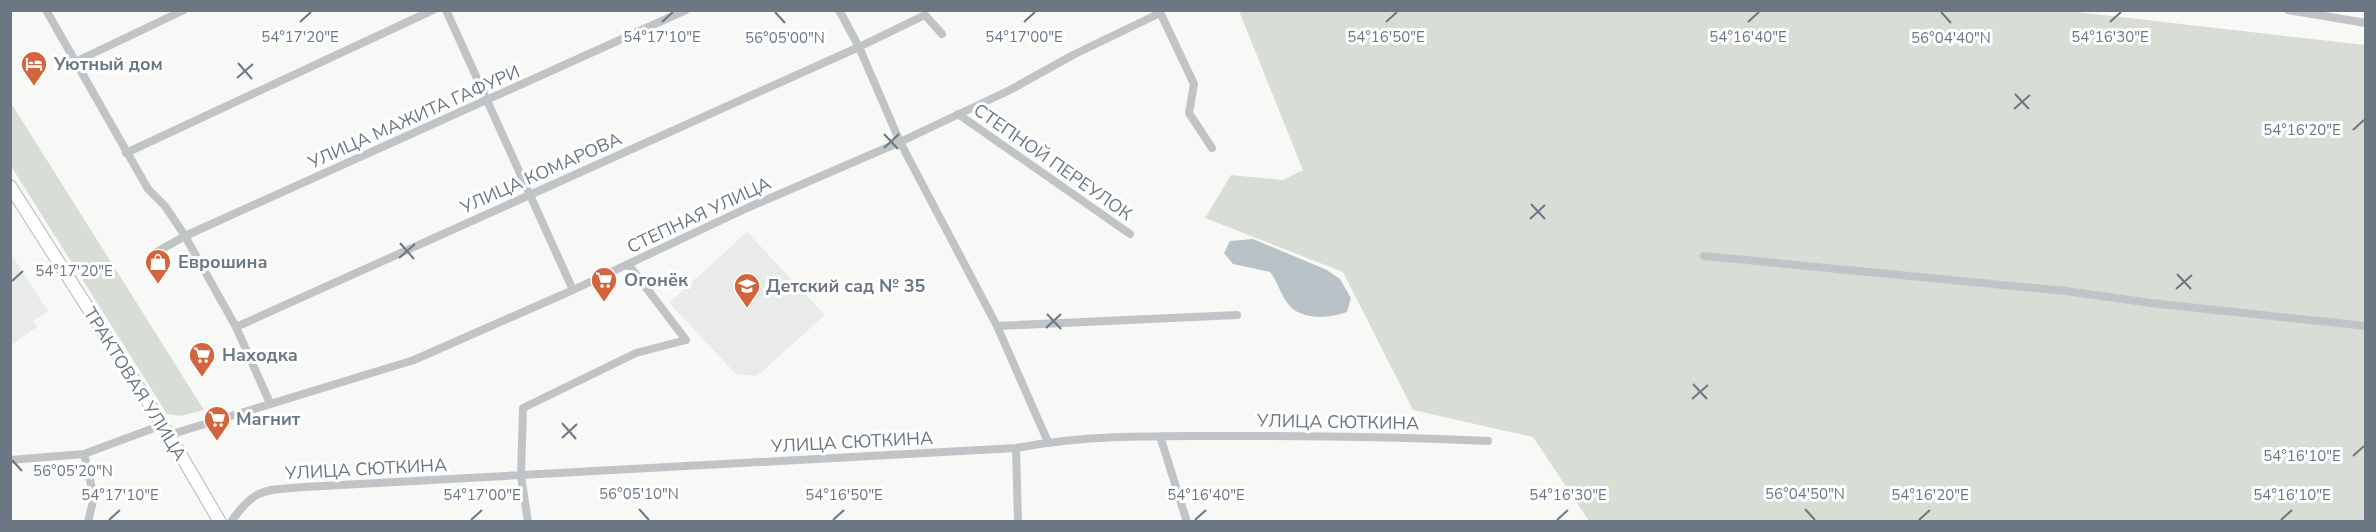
<svg xmlns="http://www.w3.org/2000/svg" width="2376" height="532" viewBox="0 0 2376 532" font-family="'Nunito Sans',sans-serif">
  <style>
    .built { fill: #e9eaea }
    .green { fill: #d8ddd6 }
    .water { fill: #b9c3c7 }
    .lines { fill: none; stroke-linecap: round; stroke-linejoin: round }
    .primary-casing { stroke: #b4b8bb; stroke-width: 14 }
    .minor { stroke: #c0c4c7; stroke-width: 8 }
    .primary { stroke: #fff; stroke-width: 12 }
    .ticks { fill: none; stroke: #6b7884; stroke-width: 2 }
    .labels { text-anchor: middle; stroke-width: 6; stroke-linejoin: round; paint-order: stroke }
    .poi-label { font-size: 18px; font-weight: bold; fill: #6b7884; stroke: #fff; text-anchor: start }
    .street-label { font-size: 18px; fill: #6b7884; stroke: #fff }
    .ticks-label { font-size: 15px; text-anchor: middle; fill: #6b7884; stroke: #fff; stroke-width: 6; stroke-linejoin: round; paint-order: stroke }
  </style>
  <rect width="100%" height="100%" fill="#f8f9f6"/>
  <path class="built" d="M747,232L825,315L757,376L736,374L669,303Z
    M11,254L48,311L33,321L37,327L11,345Z"/>
  <path class="green" d="M2059,10L2365,45V521H1589L1533,437L1413,410L1343,272L1205,218L1231,175L1283,180L1303,170L1239,11Z
    M11,103L204,410L181,416L167,414L11,166Z"/>
  <path class="water" d="M1253,239L1327,270L1340,279L1351,298L1347,312C1328,319 1298,321 1286,301C1280,292 1277,281 1270,272L1233,264L1224,253L1230,241Z"/>
  <g class="lines">
    <g class="primary-casing">
      <path id="primary" d="M10,186L169,435L220,522"/>
    </g>
    <path class="minor" d="M46,10L148,189L165,206L185,236L236,327L270,403
      M446,10L573,290
      M839,10L859,47L900,142L997,326L1048,442
      M1159,10L1194,84L1189,113L1212,148
      M2288,10L2366,23
      M75,62L184,10
      M958,114L1130,234
      M126,153L433,10
      M155,253L185,236L686,10
      M1704,256L2066,291L2151,303L2366,326
      M997,326L1237,315
      M236,327L859,47L925,15L942,34
      M169,435L414,360L573,290L747,208L900,142L1010,90L1073,55L1160,13
      M1160,436L1187,522
      M1016,448L1018,522
      M84,454L94,497L88,522
      M10,460L84,454L162,425
      M231,522C254,488 265,490 304,487L1016,448C1088,434 1164,436 1238,436C1321,436 1404,437 1488,441
      M528,522L521,476L523,408L636,353L686,340L628,264"/>
    <use href="#primary" class="primary"/>
  </g>
  <path class="ticks" d="M775,12L785,23M1941,12L1951,23M300,22L311,12M662,22L673,12M1024,22L1035,12M1386,22L1397,12M1748,22L1759,12M2110,22L2121,12M238,63L252,79M237,78L253,64M2015,94L2029,109M2014,109L2030,95M2353,130L2364,120M884,134L898,149M884,148L899,134M1531,204L1545,219M1530,219L1545,205M400,243L414,259M399,258L415,244M2177,274L2191,289M12,281L23,271M2176,289L2192,275M1047,314L1061,329M1046,328L1061,314M1693,384L1707,399M1692,399L1708,385M562,423L576,439M562,438L577,424M2353,456L2364,446M12,460L22,471M639,509L649,520M1805,509L1815,520M109,520L120,510M471,520L482,510M833,520L844,510M1195,520L1206,510M1557,520L1568,510M1919,520L1930,510M2281,520L2292,510"/>
  <defs>
    <g id="hotel-pin" transform="scale(1.35)"><path d="M0 17L-7.5 6A9.5 9.5 0 1 1 7.5 6Z" fill="#d2653d" stroke="#fff"/><path d="M-6-4.5h1.5V1H6V5H4.5V3h-9V5H-6ZM-4 0a1.8 1.8 0 1 1 3.6 0ZM.5 0V-2.5h3Q6-2.5 6 0Z" fill="#fff"/></g>
    <g id="shop-pin" transform="scale(1.35)"><path d="M0 17L-7.5 6A9.5 9.5 0 1 1 7.5 6Z" fill="#d2653d" stroke="#fff"/><path d="M-5-2.5h2.3a2.7 3.5 0 0 1 5.4 0H5L5.5 6h-11ZM-1.5-2.5h3a1.5 2.3 0 0 0-3 0Z" fill="#fff"/></g>
    <g id="supermarket-pin" transform="scale(1.35)"><path d="M0 17L-7.5 6A9.5 9.5 0 1 1 7.5 6Z" fill="#d2653d" stroke="#fff"/><path d="M-6-5.5h2.5l.6 2H6L4.5 2H-2.5L-4.4-4H-6ZM-1.5 3.2a1.3 1.3 0 1 0 .1 0ZM3 3.2a1.3 1.3 0 1 0 .1 0Z" fill="#fff"/></g>
    <g id="school-pin" transform="scale(1.35)"><path d="M0 17L-7.5 6A9.5 9.5 0 1 1 7.5 6Z" fill="#d2653d" stroke="#fff"/><path d="M0-5L7-2L0 1L-7-2ZM-4 1L0 2.5L4 1V4Q0 6-4 4Z" fill="#fff"/></g>
  </defs>
  <g fill-rule="evenodd">
    <use href="#hotel-pin" x="34" y="64"/>
    <use href="#shop-pin" x="158" y="262"/>
    <use href="#supermarket-pin" x="604" y="280"/>
    <use href="#school-pin" x="747" y="286"/>
    <use href="#supermarket-pin" x="202" y="355"/>
    <use href="#supermarket-pin" x="217" y="419"/>
  </g>
  <g class="labels">
    <g class="poi-label">
      <text x="54" y="70">Уютный дом</text>
      <text x="178" y="268">Еврошина</text>
      <text x="624" y="286">Огонёк</text>
      <text x="766" y="292">Детский сад № 35</text>
      <text x="222" y="361">Находка</text>
      <text x="236" y="425">Магнит</text>
    </g>
    <g class="street-label">
      <text transform="translate(414 117) rotate(-24)" y="6">УЛИЦА МАЖИТА ГАФУРИ</text>
      <text transform="translate(1053 162) rotate(35)" y="6">СТЕПНОЙ ПЕРЕУЛОК</text>
      <text transform="translate(541 173) rotate(-24)" y="6">УЛИЦА КОМАРОВА</text>
      <text transform="translate(699 215) rotate(-25)" y="6">СТЕПНАЯ УЛИЦА</text>
      <text transform="translate(135 384) rotate(58)" y="6">ТРАКТОВАЯ УЛИЦА</text>
      <text transform="translate(1338 422) rotate(1)" y="6">УЛИЦА СЮТКИНА</text>
      <text transform="translate(852 442) rotate(-3)" y="6">УЛИЦА СЮТКИНА</text>
      <text transform="translate(366 469) rotate(-3)" y="6">УЛИЦА СЮТКИНА</text>
    </g>
  </g>
  <g class="ticks-label">
    <text x="662" y="42">54°17'10"E</text>
    <text x="1024" y="42">54°17'00"E</text>
    <text x="1748" y="42">54°16'40"E</text>
    <text x="2110" y="42">54°16'30"E</text>
    <text x="300" y="42">54°17'20"E</text>
    <text x="1386" y="42">54°16'50"E</text>
    <text x="785" y="43">56°05'00"N</text>
    <text x="1951" y="43">56°04'40"N</text>
    <text x="2302" y="135">54°16'20"E</text>
    <text x="74" y="276">54°17'20"E</text>
    <text x="2302" y="461">54°16'10"E</text>
    <text x="73" y="476">56°05'20"N</text>
    <text x="639" y="499">56°05'10"N</text>
    <text x="1805" y="499">56°04'50"N</text>
    <text x="120" y="500">54°17'10"E</text>
    <text x="482" y="500">54°17'00"E</text>
    <text x="844" y="500">54°16'50"E</text>
    <text x="1206" y="500">54°16'40"E</text>
    <text x="1568" y="500">54°16'30"E</text>
    <text x="1930" y="500">54°16'20"E</text>
    <text x="2292" y="500">54°16'10"E</text>
  </g>
  <rect width="2376" height="532" fill="none" stroke="#6b7884" stroke-width="24"/>
</svg>
